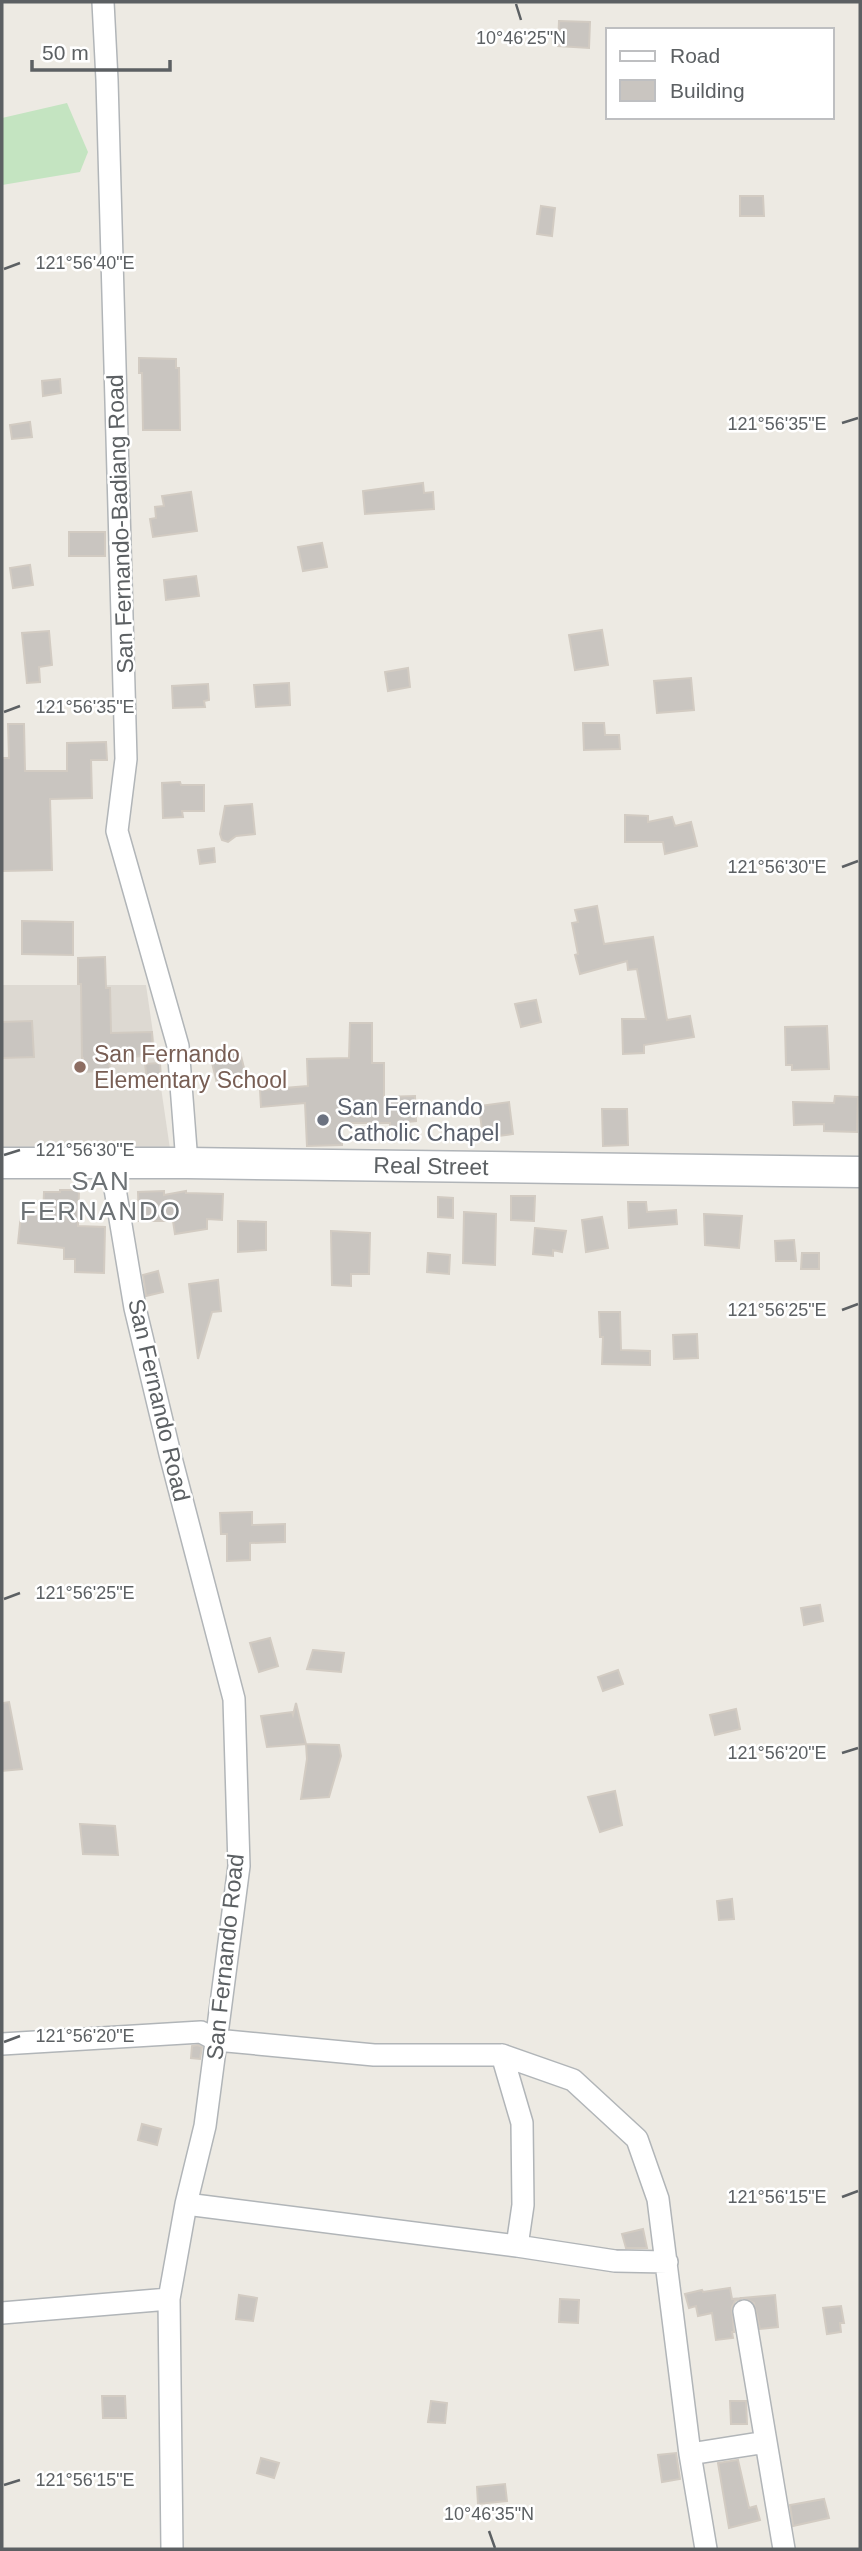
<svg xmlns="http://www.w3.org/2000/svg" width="862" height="2551" viewBox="0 0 862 2551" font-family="Helvetica,sans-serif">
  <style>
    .education { fill: #ddd9d2 }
    .green { fill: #c4e4c1 }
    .building { fill: #c9c5c0; stroke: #d2cbc2; stroke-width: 2 }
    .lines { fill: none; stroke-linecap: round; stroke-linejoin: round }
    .street-casing { stroke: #b1b5b8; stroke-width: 24 }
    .secondary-casing { stroke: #b0b4b8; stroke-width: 33 }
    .street { stroke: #fff; stroke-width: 21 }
    .secondary { stroke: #fff; stroke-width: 30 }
    .ticks { fill: none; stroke: #5c6063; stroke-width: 2.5 }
    .education-dot { fill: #8d6e63; stroke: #fff; stroke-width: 2.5 }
    .worship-dot { fill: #6b7280; stroke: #fff; stroke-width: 2.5 }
    .labels { text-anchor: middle; stroke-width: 5; stroke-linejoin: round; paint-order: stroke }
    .street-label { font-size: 23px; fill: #5c6063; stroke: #fff }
    .education-label { font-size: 23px; fill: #785e54; stroke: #fff; text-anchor: start }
    .worship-label { font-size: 23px; fill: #5b616d; stroke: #fff; text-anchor: start }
    .quarter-label { font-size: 26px; letter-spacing: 2px; fill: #6d7275; stroke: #fff }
    .ticks-label { font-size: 18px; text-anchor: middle; fill: #5c6063; stroke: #fff; stroke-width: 5; stroke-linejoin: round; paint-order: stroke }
  </style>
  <rect width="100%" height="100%" fill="#edeae3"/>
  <path class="education" d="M2,985H146L170,1149H2Z"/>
  <path class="green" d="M67,103L88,152L80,172L2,185V118Z"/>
  <path class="building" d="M559,21L590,22L589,48L558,46Z
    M740,196H763L764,216H740Z
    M541,206L555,208L552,236L537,234Z
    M139,358L176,359V368H179L180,430H143L142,373H139Z
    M60,379L61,393L43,396L42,381Z
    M30,422L32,437L12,439L10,425Z
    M423,483L424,493L433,492L434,509L365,514L363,491Z
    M191,492L197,531L153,537L150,519L156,518L155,507L164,506L162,496Z
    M69,532H105V556H69Z
    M322,543L327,567L303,571L298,547Z
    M30,565L33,585L13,588L10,568Z
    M196,576L199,596L166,600L164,580Z
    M602,630L608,665L575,670L569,635Z
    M49,631L52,665L39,667L40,682L27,683L22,633Z
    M408,668L410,687L388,691L385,672Z
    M691,678L694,710L657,713L654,681Z
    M289,683L290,705L256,707L254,685Z
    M208,684L209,700L204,701L205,707L173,708L172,686Z
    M583,723H604L605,735H619L620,749L584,750Z
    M8,724H24L25,771H67V743L106,742L107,760H91L92,798L50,799L52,870L2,871V758H9Z
    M180,782L181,785H204V811H182L183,817L163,818L162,783Z
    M252,804L255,834L236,836L228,842L222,840L220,834L225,806Z
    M625,815L648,816V822L672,817L675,826L691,822L697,846L665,854L663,842H625Z
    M214,848L215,862L200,864L198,850Z
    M597,906L604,944L653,937L667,1020L690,1016L694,1037L644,1045V1053L623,1054L622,1019H646L637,969L628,970L627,961L580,974L575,955L578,954L572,923L578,922L575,910Z
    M22,921L73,922V955L22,954Z
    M105,957L106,988H110L111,1033L152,1032L153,1056L111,1057L109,1058L110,1070L85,1072L83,1058H82L81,984H78V958Z
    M536,1000L541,1022L521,1027L515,1004Z
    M32,1021L34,1057L2,1058V1022Z
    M350,1023H372V1063H384V1097L415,1096L416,1121L407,1122V1128H390V1123H341L342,1145L307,1146L305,1103L261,1107L260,1090L308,1086L307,1059L349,1058Z
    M827,1026L829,1069L792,1070V1065H786L785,1027Z
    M240,1052L246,1076L217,1083L211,1059Z
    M160,1063L161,1079L147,1080L145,1064Z
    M835,1096L858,1097L857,1132L824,1131V1124L794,1125L793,1102L834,1103Z
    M509,1102L513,1134L483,1138L479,1106Z
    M602,1109H627L628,1145L603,1146Z
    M60,1190H79L78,1226L105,1227L104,1273L75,1272V1259H64V1248L18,1243L21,1214L43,1216L44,1192H60Z
    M164,1191V1195L186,1191V1193L223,1194L222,1220L207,1219V1229L175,1234L173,1221H139L138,1192Z
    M511,1196H535L534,1221L511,1220Z
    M438,1197L453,1198V1218L438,1217Z
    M628,1202H646L647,1212L676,1210L677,1224L629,1228Z
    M464,1212L496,1214L495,1265L463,1263Z
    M704,1214L742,1216L739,1248L705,1245Z
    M602,1217L608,1248L586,1252L582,1220Z
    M238,1221L266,1222V1250L238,1252Z
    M535,1228L566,1231L562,1252L553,1250V1256L533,1254Z
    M331,1231L370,1233L369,1274H351V1286L332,1285Z
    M794,1240L796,1261H776L775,1241Z
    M428,1253L450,1255L449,1274L427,1272Z
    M802,1253H819V1269H801Z
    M158,1271L163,1292L146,1296L143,1275Z
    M218,1280L221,1311L212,1312L198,1359L189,1284Z
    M599,1312H620L621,1350L650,1351V1365L602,1364L603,1337H600Z
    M697,1334L698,1358L674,1359L673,1335Z
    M252,1512V1525L285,1524V1542L250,1543V1560L227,1561V1534H221L220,1513Z
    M820,1605L823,1621L804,1625L801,1608Z
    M270,1638L278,1666L259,1672L250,1643Z
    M313,1650L344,1653L341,1672L307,1669Z
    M618,1670L623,1684L603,1691L598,1677Z
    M9,1702L22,1769L2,1771V1703Z
    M296,1703L306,1744L267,1747L261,1716L292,1712L293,1715Z
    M736,1709L740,1729L715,1735L710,1715Z
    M306,1744L339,1745L341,1756L329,1797L301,1799L307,1759Z
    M615,1791L622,1825L600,1832L588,1797Z
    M80,1824L115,1826L118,1855L83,1854Z
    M732,1899L734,1919L719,1920L717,1901Z
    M198,2045L202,2047L200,2059L191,2058L192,2046Z
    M142,2124L161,2129L157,2145L138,2140Z
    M643,2229L647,2248H626L622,2234Z
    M730,2288L732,2299L742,2298L735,2301L732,2307L734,2332H732L733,2338L716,2340L712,2313L698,2316L696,2306L689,2308L685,2294L702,2290L703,2292Z
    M239,2295L257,2298L253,2321L236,2319Z
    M775,2295L778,2327L760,2329L754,2303L743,2298Z
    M560,2299L579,2300L578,2323L559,2322Z
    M841,2306L844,2323H840L841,2332L827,2334L823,2308Z
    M102,2396H125L126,2418H103Z
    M431,2401L447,2403L445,2423L428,2422Z
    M730,2401H746L747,2424H731Z
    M676,2453L680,2479L662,2482L658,2455Z
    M261,2458L279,2463L274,2478L257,2473Z
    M738,2460L749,2508L756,2506L760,2520L729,2528L718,2463Z
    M505,2484L507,2501L478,2504L477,2487Z
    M824,2499L829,2518L793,2526L790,2505Z"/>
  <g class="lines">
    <g class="street-casing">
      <path id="street" d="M103,2L107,80L126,759L117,831L178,1046L187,1163
        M111,1165L135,1308L170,1454L234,1699L239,1866L205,2126L186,2204L169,2299L172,2549
        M2,2044L201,2032L216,2040L374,2055H502L573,2080L637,2139L658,2199L690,2454L706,2549
        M502,2055L522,2123L523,2205L517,2246L615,2261L667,2262
        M186,2204L517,2246
        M744,2311L784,2549
        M2,2313L169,2299
        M690,2454L766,2442"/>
    </g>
    <g class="secondary-casing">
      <path id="secondary" d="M2,1163H187L860,1172"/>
    </g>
    <use href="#street" class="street"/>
    <use href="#secondary" class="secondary"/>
  </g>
  <path class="ticks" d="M516,4L521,20M4,269L20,263M842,423L858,418M4,712L20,706M842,867L858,861M4,1155L20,1150M842,1310L858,1304M4,1599L20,1593M842,1753L858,1748M4,2042L20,2036M842,2197L858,2191M4,2485L20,2480M489,2531L495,2548"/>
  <circle class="education-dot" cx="80" cy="1067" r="7"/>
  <circle class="worship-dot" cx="323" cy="1120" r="7"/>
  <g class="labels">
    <g class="street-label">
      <text transform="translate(120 524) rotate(-92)" y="8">San Fernando-Badiang Road</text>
      <text transform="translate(431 1166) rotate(1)" y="8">Real Street</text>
      <text transform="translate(159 1400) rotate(77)" y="8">San Fernando Road</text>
      <text transform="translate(225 1957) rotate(-84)" y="8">San Fernando Road</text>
    </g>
    <g class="education-label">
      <text x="94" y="1062">San Fernando<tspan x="94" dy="26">Elementary School</tspan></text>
    </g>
    <g class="worship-label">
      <text x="337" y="1115">San Fernando<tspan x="337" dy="26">Catholic Chapel</tspan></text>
    </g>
    <g class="quarter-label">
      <text x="101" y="1190">SAN<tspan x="101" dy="30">FERNANDO</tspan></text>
    </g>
  </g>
  <g class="ticks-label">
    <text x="521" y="44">10°46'25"N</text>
    <text x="85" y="269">121°56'40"E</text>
    <text x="777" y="430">121°56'35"E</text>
    <text x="85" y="713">121°56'35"E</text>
    <text x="777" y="873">121°56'30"E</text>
    <text x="85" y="1156">121°56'30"E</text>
    <text x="777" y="1316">121°56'25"E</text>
    <text x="85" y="1599">121°56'25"E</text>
    <text x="777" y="1759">121°56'20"E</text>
    <text x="85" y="2042">121°56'20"E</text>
    <text x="777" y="2203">121°56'15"E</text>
    <text x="85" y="2486">121°56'15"E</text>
    <text x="489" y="2520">10°46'35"N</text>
  </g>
  <rect width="862" height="2551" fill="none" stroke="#5c6063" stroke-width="7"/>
  <rect x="606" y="28" width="228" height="91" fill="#ffffff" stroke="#bebfc1" stroke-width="2"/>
  <rect x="620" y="51" width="35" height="10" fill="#ffffff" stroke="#bebfc1" stroke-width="2"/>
  <text x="670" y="63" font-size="21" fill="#5c6063">Road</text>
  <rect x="620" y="80" width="35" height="21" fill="#c9c5c0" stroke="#bebfc1" stroke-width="2"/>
  <text x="670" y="98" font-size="21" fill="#5c6063">Building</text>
  <path d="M32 60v10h138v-10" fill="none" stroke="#5c6063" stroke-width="3.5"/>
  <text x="42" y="60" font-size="21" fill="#5c6063" stroke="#ffffff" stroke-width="5" paint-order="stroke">50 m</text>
</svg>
